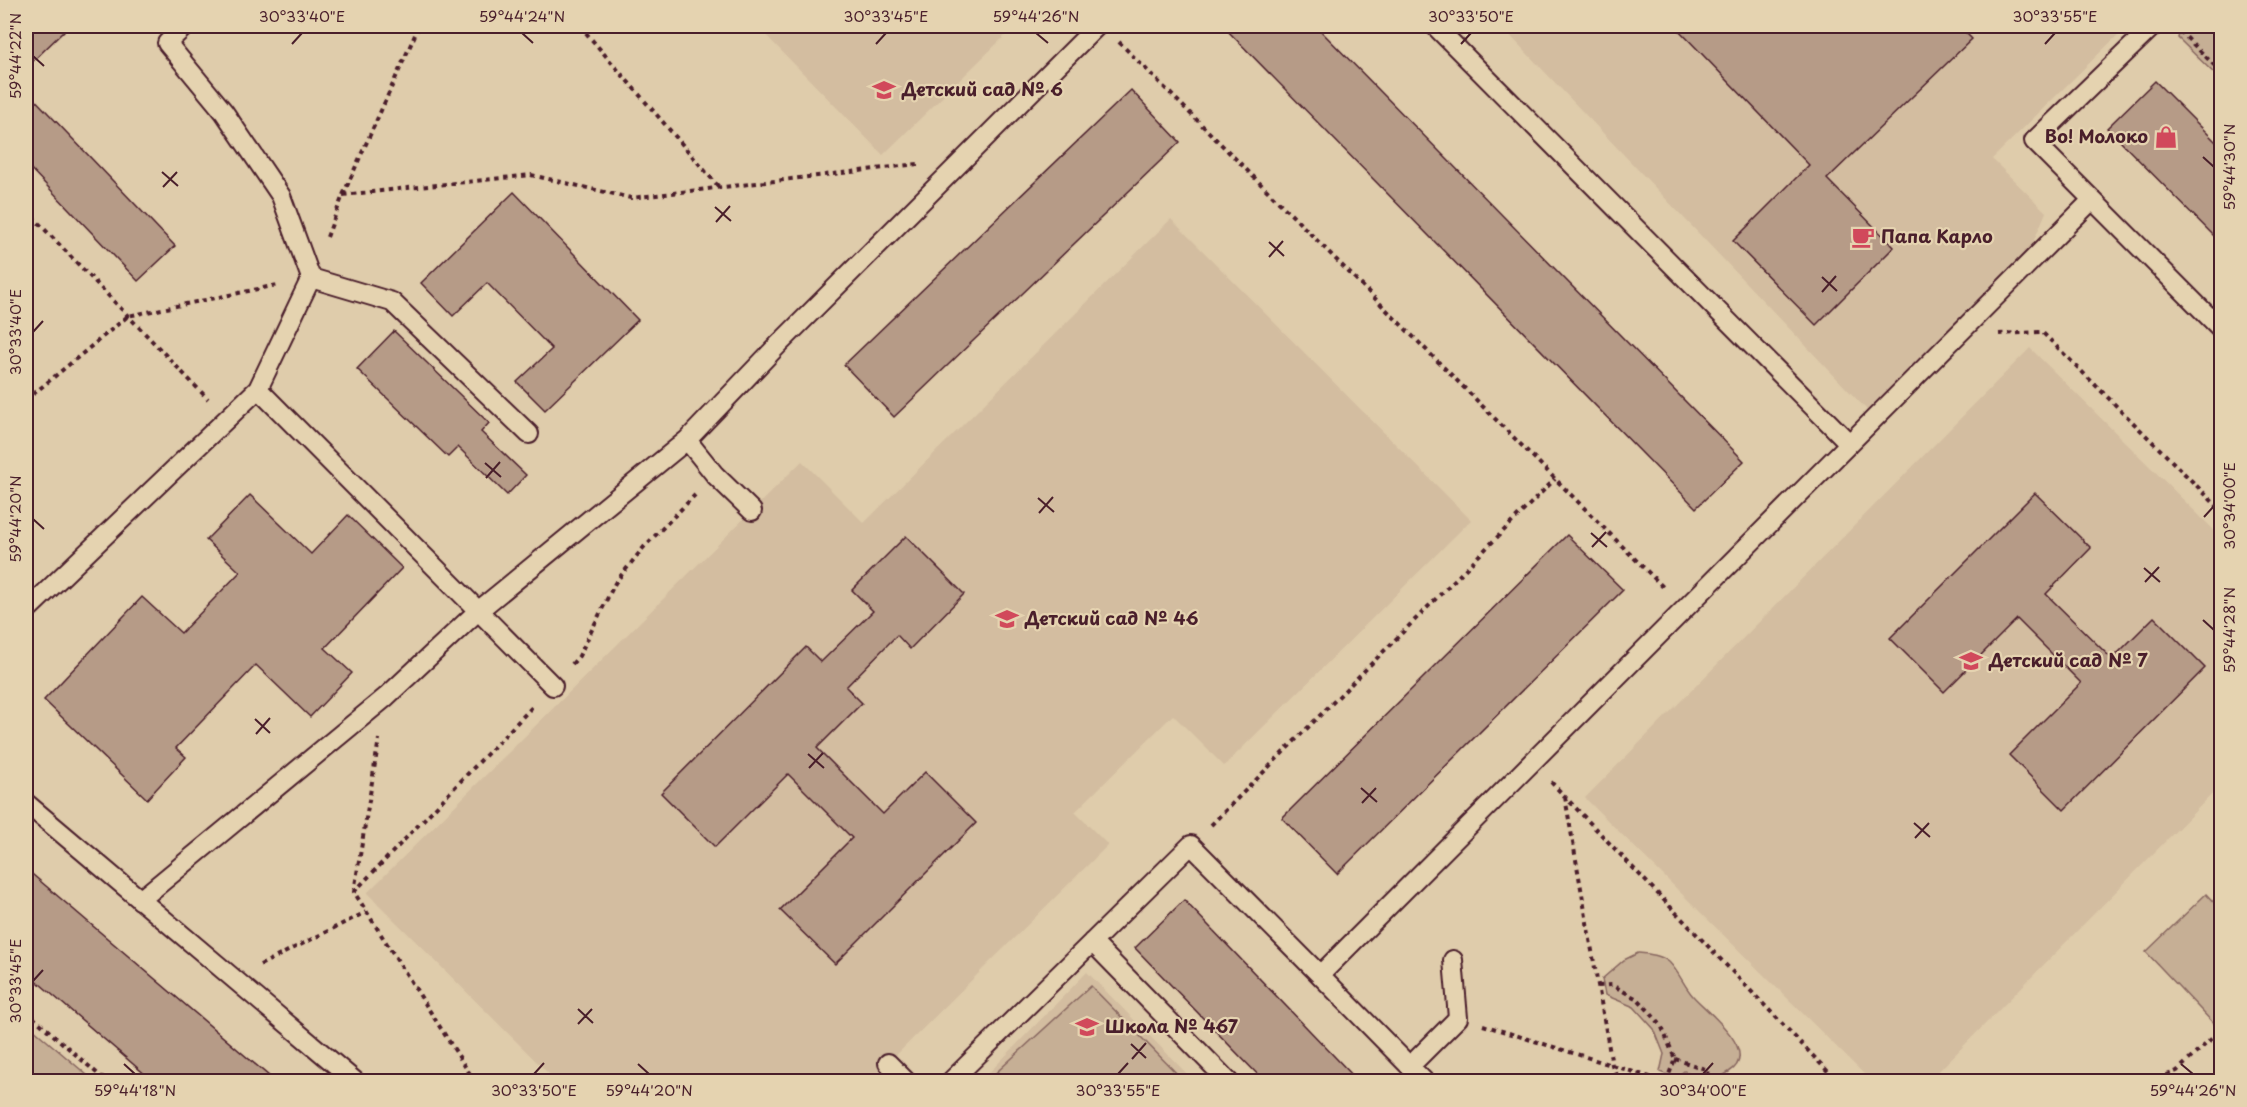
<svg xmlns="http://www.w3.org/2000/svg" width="2247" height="1107" viewBox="0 0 2247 1107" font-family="'Playpen Sans',sans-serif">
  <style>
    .built { fill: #d3bda0 }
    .green { fill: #c6af95; stroke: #886760; stroke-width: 1.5 }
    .building { fill: #b69b87; stroke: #4a1f2b; stroke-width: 1.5 }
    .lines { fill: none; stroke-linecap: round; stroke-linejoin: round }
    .service-casing { stroke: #4a1f2b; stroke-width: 22 }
    .path { stroke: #4a1f2b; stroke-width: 4; stroke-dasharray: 4.5 4.5; stroke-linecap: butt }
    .service { stroke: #e5d3b0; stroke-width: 18 }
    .ticks { fill: none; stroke: #4a1f2b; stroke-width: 2 }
    .labels { text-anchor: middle; stroke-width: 4.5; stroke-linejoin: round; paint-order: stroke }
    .poi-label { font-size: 18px; font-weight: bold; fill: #4a1f2b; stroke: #e5d3b0; text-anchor: start }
    .neatline { fill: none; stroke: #4a1f2b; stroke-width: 2 }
    .ticks-label { font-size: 15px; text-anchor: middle; fill: #4a1f2b }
  </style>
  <rect width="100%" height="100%" fill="#dfccab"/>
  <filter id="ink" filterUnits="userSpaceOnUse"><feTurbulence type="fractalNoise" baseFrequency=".0167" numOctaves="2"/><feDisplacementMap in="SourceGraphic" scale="12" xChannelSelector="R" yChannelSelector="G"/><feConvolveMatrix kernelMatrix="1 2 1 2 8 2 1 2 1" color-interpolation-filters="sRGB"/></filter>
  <g filter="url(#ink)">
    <path class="built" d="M757,26H1015L883,155Z
      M1501,26H2127L1992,159L2046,212L2032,245L1867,410Z
      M1171,219L1471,520L1224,766L1173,715L1075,812L1108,845L870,1081H556L367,893L802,461L864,523Z
      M2030,348L2221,537V785L1929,1081H1871L1585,798Z
      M1087,972L1194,1081L980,1082Z"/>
    <path class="green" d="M2181,26H2221V80L2178,38Z
      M2206,894L2221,910L2222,1023L2217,1027L2146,952Z
      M1638,953C1649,954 1661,955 1669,962C1679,972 1684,986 1693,996C1706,1011 1762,1052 1729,1072C1715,1081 1711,1082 1695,1081L1690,1073L1684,1071L1675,1078L1660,1072L1664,1054L1654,1029L1634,1007L1605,995L1602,979L1624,960Z
      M1091,986L1184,1081H987Z
      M26,1023L94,1081H26Z"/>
    <path class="building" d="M26,26H61L65,30L26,68Z
      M1223,26H1316L1744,461L1696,508Z
      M1675,26H1959L1972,39L1827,179L1894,247L1816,325L1733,241L1809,165Z
      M2155,81L2222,148V244L2107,128Z
      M26,90L175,246L138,281L26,164Z
      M1131,90L1180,142L894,417L844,365Z
      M514,192L638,320L545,410L517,382L552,349L487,283L453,316L421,283Z
      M394,331L489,423L481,432L526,475L507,495L458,447L448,457L357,369Z
      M2035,493L2091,548L2046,594L2112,659L2154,617L2205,668L2064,810L2009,755L2081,683L2017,619L1944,692L1890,638Z
      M250,495L311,554L348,515L402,568L325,648L352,673L310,717L256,665L176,748L186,757L147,799L44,700L142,597L181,633L240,572L206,540Z
      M1567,535L1623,590L1337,874L1282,818Z
      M906,536L964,594L910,649L897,635L846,687L862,703L817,748L883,814L925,772L976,823L835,964L780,910L852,838L788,774L715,847L661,793L806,647L821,662L873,611L852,590Z
      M26,869L276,1082H154L26,972Z
      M1184,900L1359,1082H1265L1135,948Z"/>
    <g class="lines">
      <g class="service-casing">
        <path id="service" d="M1435,26L1849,443
          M2153,26L2034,141L2222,330
          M311,278L392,302L529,434
          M258,389L553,686
          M687,440L715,475L752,511
          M26,611L258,389L311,278L281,196L224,112L167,43L185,26
          M26,803L356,1082
          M140,900L386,697L478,611L687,440L778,345L1097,26
          M1092,942L1229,1082
          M888,1063L907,1082
          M1410,1066L1458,1018L1453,960
          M950,1082L1191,845L1320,975
          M1425,1082L1320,975L2092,200"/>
      </g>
      <path class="path" d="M580,26L719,187
        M2180,31L2222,73
        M1119,42L1665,589
        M343,195L531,175L631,198L918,164
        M26,210L208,399
        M26,229L35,220
        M327,237L343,195L419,26
        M1999,334L2042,332L2222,511
        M26,400L128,316L277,285
        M572,664L579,656L615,583L644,547L695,495
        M1551,782L1838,1082
        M1565,797L1612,1065L1619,1082
        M1211,825L1555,479
        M354,892L379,739
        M260,965L366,912
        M1598,986L1612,985L1639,1000L1661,1025L1675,1059L1666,1082
        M26,1011L107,1082
        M1483,1025L1666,1082
        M1675,1059L1708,1070L1705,1082
        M475,1082L354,892L534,705
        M2150,1082L2177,1071L2222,1029"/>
      <use href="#service" class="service"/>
    </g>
  </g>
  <path class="ticks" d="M522,33L533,43M1036,33L1048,43M292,44L302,33M876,44L886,33M1461,44L1471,33M2045,44L2055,33M33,56L44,66M2203,157L2214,167M162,172L178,186M163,187L177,172M715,207L731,221M716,222L730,206M1269,242L1284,256M1269,257L1283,241M1822,277L1837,291M1822,292L1836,276M33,332L43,321M485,463L501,477M486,478L500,462M1038,498L1054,512M1039,513L1053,497M2204,517L2214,506M33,519L44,529M1591,533L1607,547M1592,547L1606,532M2144,568L2160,582M2145,582L2159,567M2203,620L2214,630M255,719L270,733M256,734L270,718M808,754L824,768M809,768L823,753M1361,788L1377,802M1362,803L1376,788M1914,823L1930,837M1915,838L1929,823M33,981L43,970M578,1009L593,1023M578,1024L592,1009M1131,1044L1146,1058M1132,1059L1146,1043M124,1064L135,1074M638,1064L649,1074M2181,1064L2193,1074M534,1074L544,1063M1118,1074L1128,1063M1703,1074L1713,1063"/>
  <defs>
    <g id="school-bare" transform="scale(1.8)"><path d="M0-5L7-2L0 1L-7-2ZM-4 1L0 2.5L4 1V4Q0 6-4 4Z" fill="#d1495b" stroke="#e5d3b0" stroke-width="2.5" paint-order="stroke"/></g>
    <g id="shop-bare" transform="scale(1.8)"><path d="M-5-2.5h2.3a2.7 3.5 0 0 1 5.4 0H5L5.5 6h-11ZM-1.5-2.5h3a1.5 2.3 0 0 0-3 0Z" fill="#d1495b" stroke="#e5d3b0" stroke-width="2.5" paint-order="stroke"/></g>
    <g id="cafe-bare" transform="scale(1.8)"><path d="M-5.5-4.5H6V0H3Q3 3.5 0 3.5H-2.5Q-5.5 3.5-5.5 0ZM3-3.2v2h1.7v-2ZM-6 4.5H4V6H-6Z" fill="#d1495b" stroke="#e5d3b0" stroke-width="2.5" paint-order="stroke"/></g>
  </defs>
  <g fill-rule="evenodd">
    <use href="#school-bare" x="884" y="90"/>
    <use href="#shop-bare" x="2166" y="137"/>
    <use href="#cafe-bare" x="1863" y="237"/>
    <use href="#school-bare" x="1007" y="619"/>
    <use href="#school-bare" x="1971" y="661"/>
    <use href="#school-bare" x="1087" y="1027"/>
  </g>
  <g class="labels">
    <g class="poi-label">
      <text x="902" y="96">Детский сад № 6</text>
      <text x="2148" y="143" text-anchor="end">Во! Молоко</text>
      <text x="1881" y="243">Папа Карло</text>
      <text x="1025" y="625">Детский сад № 46</text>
      <text x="1989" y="667">Детский сад № 7</text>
      <text x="1105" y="1033">Школа № 467</text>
    </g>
  </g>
  <rect width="2247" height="1107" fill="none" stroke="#e5d3b0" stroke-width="66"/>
  <rect x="33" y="33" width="2181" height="1041" class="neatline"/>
  <g class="ticks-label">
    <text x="302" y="22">30°33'40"E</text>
    <text x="522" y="22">59°44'24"N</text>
    <text x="886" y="22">30°33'45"E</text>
    <text x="1036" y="22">59°44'26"N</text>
    <text x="1471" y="22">30°33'50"E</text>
    <text x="2055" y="22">30°33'55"E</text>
    <text transform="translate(16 56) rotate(-90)" y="5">59°44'22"N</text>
    <text transform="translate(2230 167) rotate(-90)" y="5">59°44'30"N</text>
    <text transform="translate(16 332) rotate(-90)" y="5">30°33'40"E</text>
    <text transform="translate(2230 506) rotate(-90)" y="5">30°34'00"E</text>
    <text transform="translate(16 519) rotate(-90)" y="5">59°44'20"N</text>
    <text transform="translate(2230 630) rotate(-90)" y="5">59°44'28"N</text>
    <text transform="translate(16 981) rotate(-90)" y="5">30°33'45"E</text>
    <text x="135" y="1096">59°44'18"N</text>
    <text x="534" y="1096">30°33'50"E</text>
    <text x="649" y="1096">59°44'20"N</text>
    <text x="1118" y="1096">30°33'55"E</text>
    <text x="1703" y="1096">30°34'00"E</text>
    <text x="2193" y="1096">59°44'26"N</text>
  </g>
</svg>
